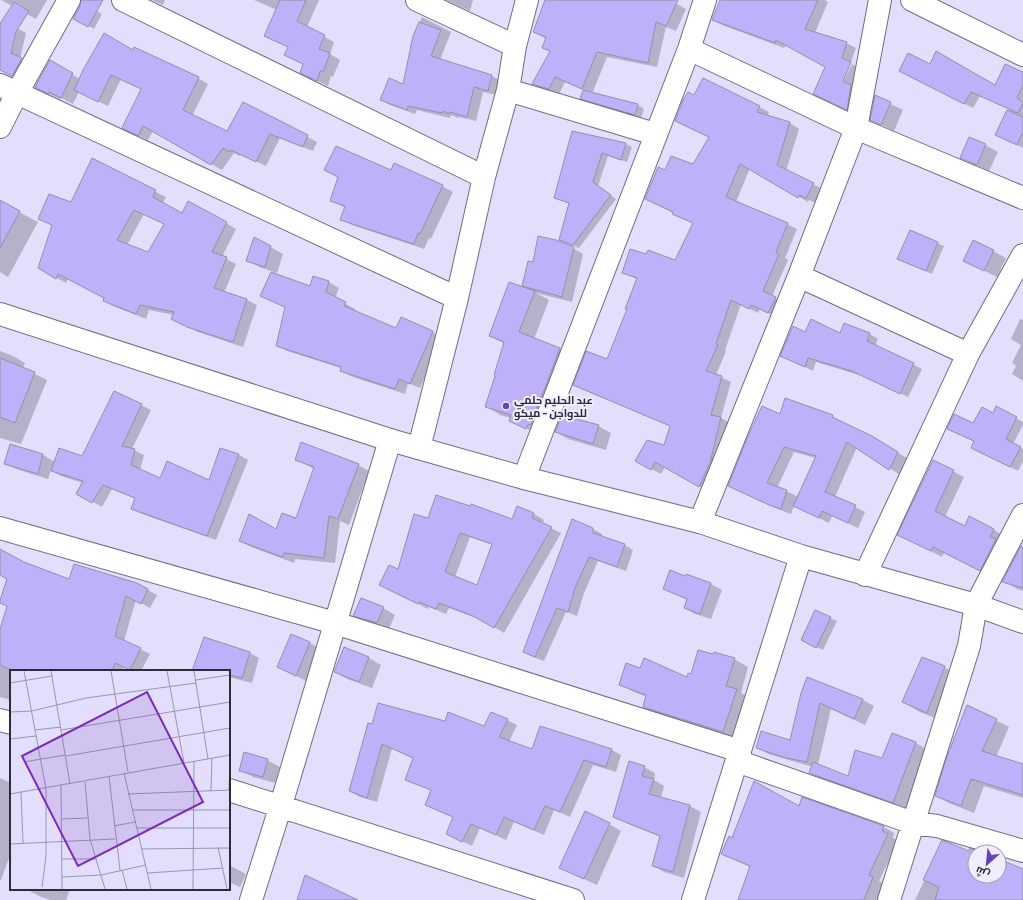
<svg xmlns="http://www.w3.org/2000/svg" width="1023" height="900" viewBox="0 0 1023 900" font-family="Barlow,Cairo,sans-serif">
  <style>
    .shadow { fill: #0003; fill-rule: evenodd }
    .building { fill: #beb1f9; stroke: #9490ab; fill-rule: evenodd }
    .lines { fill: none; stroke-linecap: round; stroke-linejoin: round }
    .street-casing { stroke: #706c85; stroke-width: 24 }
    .secondary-casing { stroke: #706c85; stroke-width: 24 }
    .street { stroke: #fff; stroke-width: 22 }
    .secondary { stroke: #fff; stroke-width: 22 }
    .poi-dot { fill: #6641ba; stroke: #f0edff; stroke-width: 1.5 }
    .labels { text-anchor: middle; stroke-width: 4; stroke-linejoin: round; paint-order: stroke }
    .poi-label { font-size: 11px; font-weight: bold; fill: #2d2b36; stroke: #f0edff; text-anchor: start }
    .inset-road { fill: none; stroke: #9a96ac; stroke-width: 1 }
    .view { fill: #7b2cbf; fill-opacity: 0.15; stroke: #7b2cbf; stroke-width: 2 }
    .inset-edge { fill: none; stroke: #2d2b36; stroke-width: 2 }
  </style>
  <rect width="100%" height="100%" fill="#e2defb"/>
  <path class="shadow" d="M1,0H47L36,19Z
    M152,0H165L163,5Z
    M254,0H319L307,27L334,42L330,54L340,60L333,77L331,76L328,86L311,78L304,64L285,55L289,48L265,36L277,10Z
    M446,0H473L470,11Z
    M549,0H670L686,9L676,31L666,27L657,67L607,57L592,94L638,105L644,109L641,118L587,102L582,98L584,90L565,82L559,94L543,89L533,84L550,52L543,47L546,39L534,32Z
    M721,0H825L828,2L815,33L846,43L856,48L851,62L840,85L841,86L852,64L860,68L852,86L860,91L856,114L823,98L826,67L786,45L784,48L722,25L713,20Z
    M82,3L102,14L94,29L74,18Z
    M422,17L451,32L440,60L492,76L501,81L497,95L483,92L476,121L459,117L458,118L451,115L450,118L417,110L415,114L390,105L381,100L404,85L414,36Z
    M0,23L17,28L26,33L20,59L31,65L22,81L0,70Z
    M133,51L198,78L208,84L192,116L228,132L243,103L317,142L313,151L280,138L266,166L241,154L240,156L234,153L222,170L153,131L148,140L133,133L142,89L121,79L108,106L79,92L73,104L61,98L60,99L47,93L50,61L80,79Z
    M931,66L995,87L1023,74V148L997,135L1009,109L980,96L973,108L909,76Z
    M695,97L759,107L769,112L767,116L790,123L799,129L786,171L823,189L816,203L809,200L808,202L750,168L736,202L787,224L797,229L785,258L788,260L772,296L785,304L778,318L760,309L758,313L741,304L725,350L726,351L716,375L731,382L721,418L730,423L709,491L665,467L661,474L646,466L664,446L671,426L584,390L574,385L608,360L628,309L638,280L623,272L647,256L675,261L693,223L646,199L666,172L694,165L710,138L685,126Z
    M876,97L903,110L894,131L871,120Z
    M573,132L626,144L632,147L627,162L608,156L598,186L616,199L579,248L560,240L570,204L555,197Z
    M985,145L998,152L989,171L961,158Z
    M92,160L166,197L163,203L182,214L226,223L236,229L222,257L236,264L224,293L247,300L257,305L243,347L198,332L172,319L174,315L149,310L146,319L113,306L104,301L105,298L68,279L66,283L39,268L53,226L39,218L72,203ZM144,214L164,224L148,254L127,245Z
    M391,172L442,186L453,192L431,239L429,238L424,249L352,225L342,219L345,208L331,200L339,177Z
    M0,202L38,222L8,277L0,272Z
    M910,231L944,246L932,274L904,262Z
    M254,238L283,254L277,273L259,267L247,260Z
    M974,241L1006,258L997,277L977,267Z
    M573,248L583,254L572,302L536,293L549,300L534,339L560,349L574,358L541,436L510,420L511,418L500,415L486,406L505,344L490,336L527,289L528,288L523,286L534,263Z
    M313,278L329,282L339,288L335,298L355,309L354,311L396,329L432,332L442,337L420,388L408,383L405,394L350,376L341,370V368L287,351L278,345L286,308L261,296L310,287Z
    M1020,319L1023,320V381L1012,374L1016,366L1012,363L1021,345L1011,339Z
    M844,324L870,334L878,339L875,346L922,369L908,397L862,376L816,362L813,371L790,360L806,333L840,334Z
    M0,351L13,356L25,363L23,368L47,380L21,444L0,438Z
    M115,392L151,410L132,449L144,455L140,470L160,479L210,482L239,455L248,460L216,540L142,514L133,509L136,499L112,489L102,507L77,493L83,483L61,476L51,470L48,479L16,469L5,463L11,445L43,455L55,462L83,457Z
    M786,400L832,416L882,443L907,458L900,475L857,447L835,497L865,512L858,528L832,516L829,523L794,506L791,514L780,510L739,491L781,415ZM794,452L816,458L798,497L787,491L777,488Z
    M997,408L1023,422V425L1013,444L1023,449V461L1018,471L972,448L975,442L948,429L974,424L993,414Z
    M598,426L611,433L606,450L568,439L556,432Z
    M296,459L358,465L369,471L349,525L340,521L335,563L295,559L294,563L251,547L240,541L277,530L296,520L314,469Z
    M933,461L964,477L945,517L965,527L994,530L1004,536L991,576L944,553L942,557L899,535Z
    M517,508L534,514L544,520L542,524L561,533L504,633L484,621L449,608L446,614L429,607L428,609L380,585L398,570L429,520H513ZM470,537L493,545L478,587L455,577Z
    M593,529L602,534L601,537L625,545L633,550L626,571L598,561L584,593L577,616L566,612L544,661L533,657L524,652Z
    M1023,548V591L1017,589L1004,581Z
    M0,553L70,580L137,584L157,595L150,608L136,600L124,641L150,654L141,671H132L124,667L122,671H11V700L0,697V648L7,607L0,602L9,579L0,574Z
    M686,575L711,584L722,590L711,619L695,614L685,608L688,600L665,589L686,577Z
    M383,608L395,615L389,629L367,622L355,615Z
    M816,612L837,621L823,650L808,643Z
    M204,638L250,653L259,658L252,683L229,677V671H196Z
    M310,643L322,650L308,682L278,667Z
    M344,648L369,658L381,665L372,688L347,679L335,672Z
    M734,659L748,667L741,693L751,698L737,740L658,715L644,707L647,697L634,692L620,684L641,670L687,679L691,675Z
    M944,667L962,677L945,722L920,712L903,702Z
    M807,679L863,700L874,706L865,725L831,709L818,765L849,778L916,743L931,752L909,811L826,782L811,773L813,767L768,754L757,747L791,741Z
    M968,706L1009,727L996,757L1023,765V798L984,786L974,813L949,803L936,796Z
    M507,720L517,725L509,742L533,750H612L621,755L616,772L593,765L570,817L554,810L544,835L514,822L506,840L480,828L472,846L457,839L454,818L426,805L432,791L406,779L414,759L392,748L377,802L360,797L350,791L369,724L445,722L485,728Z
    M267,760L280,767L275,783L253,777L240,770Z
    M644,767L655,773L654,780L664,786L661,798L690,806L701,812L684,878L664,872L653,866L661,837L626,823L615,817Z
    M0,778L11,783V856L10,855L1,880H0Z
    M802,798L884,827L894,833L893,838L898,841L879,881L884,884L877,900H739L750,867L722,853L733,839L800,807Z
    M609,824L621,831L597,885L560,868Z
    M943,842L969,852L970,850L976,852H975V876H999V861L1023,874V900H915Z
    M229,865L246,874L240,887L229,882Z
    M30,889H70L66,900H50L39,896L30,891Z"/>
  <path class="building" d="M81,0H103L88,27L73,19L80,6Z
    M280,0H306L297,21L325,35L319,49L330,53L323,72L320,71L317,81L300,73L303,64L284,55L288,47L264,36Z
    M545,0H678L666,26L656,22L648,63L597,52L582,89L555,77L549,89L532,84L550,51L542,48L546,37L533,32Z
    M720,0H818L805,29L847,42L842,58L851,62L843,81L851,85L847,110L813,94L825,67L776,40L775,43L712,20Z
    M14,2L29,11L16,32L11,53L22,58L12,76L0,70V26L1,22Z
    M419,22L441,30L431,56L492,75L488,91L474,87L467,117L450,112L449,114L443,111L442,113L408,106L407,110L380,100L389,78L403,84L413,36Z
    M104,33L133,50L134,47L199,77L183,110L227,131L243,102L308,135L303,147L270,134L256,162L231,150L230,152L223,148L211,165L143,126L138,136L122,128L141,89L111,75L98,102L74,90L83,70Z
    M936,51L995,85L1005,64L1023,72V85L1017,98L1023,103L1018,113L971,92L964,104L899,71L908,53L930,64Z
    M50,60L73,73L61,98L49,92L48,94L35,87Z
    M703,78L760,106L757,112L790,122L777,165L814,183L806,198L799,195L798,198L740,164L726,197L788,223L776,252L779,254L763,291L776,297L768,313L751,305L749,309L731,300L716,344L718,345L706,371L722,376L711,415L721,417L710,463L699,487L655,462L651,470L635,461L647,440L664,445L670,426L573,385L586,351L607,359L627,309H625L637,278L622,273L630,249L646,254L648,250L675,260L693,223L672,214L673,212L645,199L658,167L665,170L671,156L693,164L709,137L675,121L683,100L688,92L694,95Z
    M583,90L638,104L635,115L580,99Z
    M875,95L891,102L881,125L870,120Z
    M1007,110L1023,117V132L1017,145L995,135Z
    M572,131L626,143L621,160L602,153L593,182L611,195L573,245L559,240L569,203L554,198Z
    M969,137L986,144L977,165L960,158Z
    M336,146L391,170L394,163L443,185L420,234L418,233L414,244L340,220L345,206L330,201L338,177L324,170Z
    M92,158L156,190L153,197L182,213L188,201L227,222L212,252L227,257L214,288L247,299L233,342L187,327L171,319L174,312L140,305L136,314L103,301L104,298L58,274L56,279L38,268L52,225L38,219L49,194L71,202ZM134,210L164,224L148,252L117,240Z
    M0,200L20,211L0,248Z
    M910,230L938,242L926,271L897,259Z
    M538,236L556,240L574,247L562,297L522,286L528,261L533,262Z
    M254,237L271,246L265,267L246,261Z
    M973,240L994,250L984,271L963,261Z
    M271,272L310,286L313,276L329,281L326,292L346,302L344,306L396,328L401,317L433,331L410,384L399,379L395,389L340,371L341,367L276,346L285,307L260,296Z
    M509,282L535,291L519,332L560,348L545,388L536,407L538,408L531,425L528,424L526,429L509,421L511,415L485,407L495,376L494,375L504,342L489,336Z
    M811,319L840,333L844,323L870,333L867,341L914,363L900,394L852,371L808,358L805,367L780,356L793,326L805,332Z
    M0,358L35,372L15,423L0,417Z
    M114,391L142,404L122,446L135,449L131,465L160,478L167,461L209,480L220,448L239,454L207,536L131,509L135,498L103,485L92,503L76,494L83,481L51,471L59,448L82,456Z
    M785,398L833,415L832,417L872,436L898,452L889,470L847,442L825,492L856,505L848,523L822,511L819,518L793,506L816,456L784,447L767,483L787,490L781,509L769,505L728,486L748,436L762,406L780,414Z
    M996,406L1017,417L1006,439L1021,447L1010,467L971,448L974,441L947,429L954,414L973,423L982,407L993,413Z
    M562,415L599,425L593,444L555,432Z
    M301,442L359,464L338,519L329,516L324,558L284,553L282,557L239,541L249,514L276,529L282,513L296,518L314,467L295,460Z
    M10,444L43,454L38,474L4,464Z
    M933,460L954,470L935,511L965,526L969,516L994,529L990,537L996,539L980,571L933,547L931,551L897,535Z
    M436,495L470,506L471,504L512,519L517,506L534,513L532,518L552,527L494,628L473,616L439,603L436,609L419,602L418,604L379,585L389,565L398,569L414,514L428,518ZM460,533L492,544L477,585L445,572Z
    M572,519L593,528V533L625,544L617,567L589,557L575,588L568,612L557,608L535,657L523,652Z
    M1021,546L1023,547V588L1002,582Z
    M0,549L24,562L69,579L74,564L137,583L148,589L141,604L126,596L115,636L141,648L130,670L115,663L112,671H14L0,665V629L7,606L0,603V600L7,579L0,575Z
    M670,570L685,576L686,574L711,583L700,614L684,608L687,599L663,589Z
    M361,598L384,607L377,623L353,616Z
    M815,610L831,617L816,648L801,640Z
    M291,634L310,642L296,676L277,667Z
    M204,637L250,652L242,678L229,675V671H192Z
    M344,647L369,657L359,682L334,672Z
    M698,650L713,654L714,652L735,658L726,686L737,689L723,732L643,707L646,695L619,685L626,663L640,668L644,658L687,677L688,673L691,674Z
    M922,657L945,666L927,713L902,702Z
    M807,677L863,699L854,719L820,703L807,762L786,758L756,748L761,731L790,740L801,693Z
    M378,703L445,721L448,712L484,726L491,712L508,719L499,737L532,749L540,726L612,749L606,767L584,760L560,812L545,806L534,830L504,817L496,835L471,824L462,842L446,834L453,817L425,805L431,790L405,780L413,758L382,744L367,798L349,791L368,723L372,724Z
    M967,705L997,719L982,751L1023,764V795L971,779L961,806L935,796L945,762Z
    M892,733L916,742L893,803L809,773L813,762L848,776L855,750L882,758Z
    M244,752L268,759L263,777L239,771Z
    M629,761L645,766L642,776L654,779L649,794L690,805L673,872L652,866L660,836L613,817Z
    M754,781L799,806L802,797L884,826L882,831L888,834L869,875L873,877L864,900H738L750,866L721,854L729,836L732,838Z
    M585,811L610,823L584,879L559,868Z
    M942,840L969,851L970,848L979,852H975V876H999V859L1023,869V900H935L939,887L923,880Z
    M305,875L358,900H297Z"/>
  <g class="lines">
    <g class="street-casing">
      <path id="street" d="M123,0L484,177
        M417,0L515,46
        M912,0L1023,55
        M689,49L856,128L1023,198
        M0,85L457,298
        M508,90L655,134
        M0,127L17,93L69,0
        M799,276L968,354
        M419,448L457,298L484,177L508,90L515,46L527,0
        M524,478L689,49L705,0
        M700,522L799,276L856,128L880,0
        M0,528L335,623L740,751
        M865,575L968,354L1023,255
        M0,720L11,723
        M737,761L913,823L937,826L1023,851
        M229,790L573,900
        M251,900L281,805L390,440
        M889,900L969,646L976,605L1023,515"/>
    </g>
    <g class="secondary-casing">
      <path id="secondary" d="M0,314L390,440L524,478L700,522L801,556L976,605L1023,622
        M693,900L801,556"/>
    </g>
    <use href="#street" class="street"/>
    <use href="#secondary" class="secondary"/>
  </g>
  <circle class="poi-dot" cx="506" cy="406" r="4"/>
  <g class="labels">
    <g class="poi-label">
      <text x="514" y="404">عبد الحليم حلمي<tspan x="514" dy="13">للدواجن - ميكو</tspan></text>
    </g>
  </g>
  <g transform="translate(10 670)">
    <rect width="220" height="220" fill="#e2defb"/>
    <path class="inset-road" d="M14,1L36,119V186L32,217M41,1L60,114M101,1L118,102M157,1L174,93M184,1L198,89M186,10L220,5M0,13L42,6M0,42L22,41L76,28L186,13M25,60L51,57M51,60L220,32M0,69L26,66M56,86L220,58M14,92L55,85M114,103L141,219M99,106L110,200M75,112L80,169L95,219M51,115L52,219M219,120L220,94M201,121L202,88M11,122L13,173M0,124L220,85M118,124L220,120M123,140H220M52,149L78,148M104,156L125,152M127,158H220M0,174L105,169M208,177L217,219M131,179L220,178M51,189H86M112,200L117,219M138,203L213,198M52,207L91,205L136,195M183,219L184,91"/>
    <path class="view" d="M137,22L193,132L68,196L12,86Z"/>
    <rect width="220" height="220" class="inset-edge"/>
  </g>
  <g transform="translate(987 864) rotate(207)"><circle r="19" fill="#f0edff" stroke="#a29faf"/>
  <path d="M0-3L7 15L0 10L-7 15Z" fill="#6641ba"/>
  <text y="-6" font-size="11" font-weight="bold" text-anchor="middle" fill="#2d2b36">ش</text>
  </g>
</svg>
